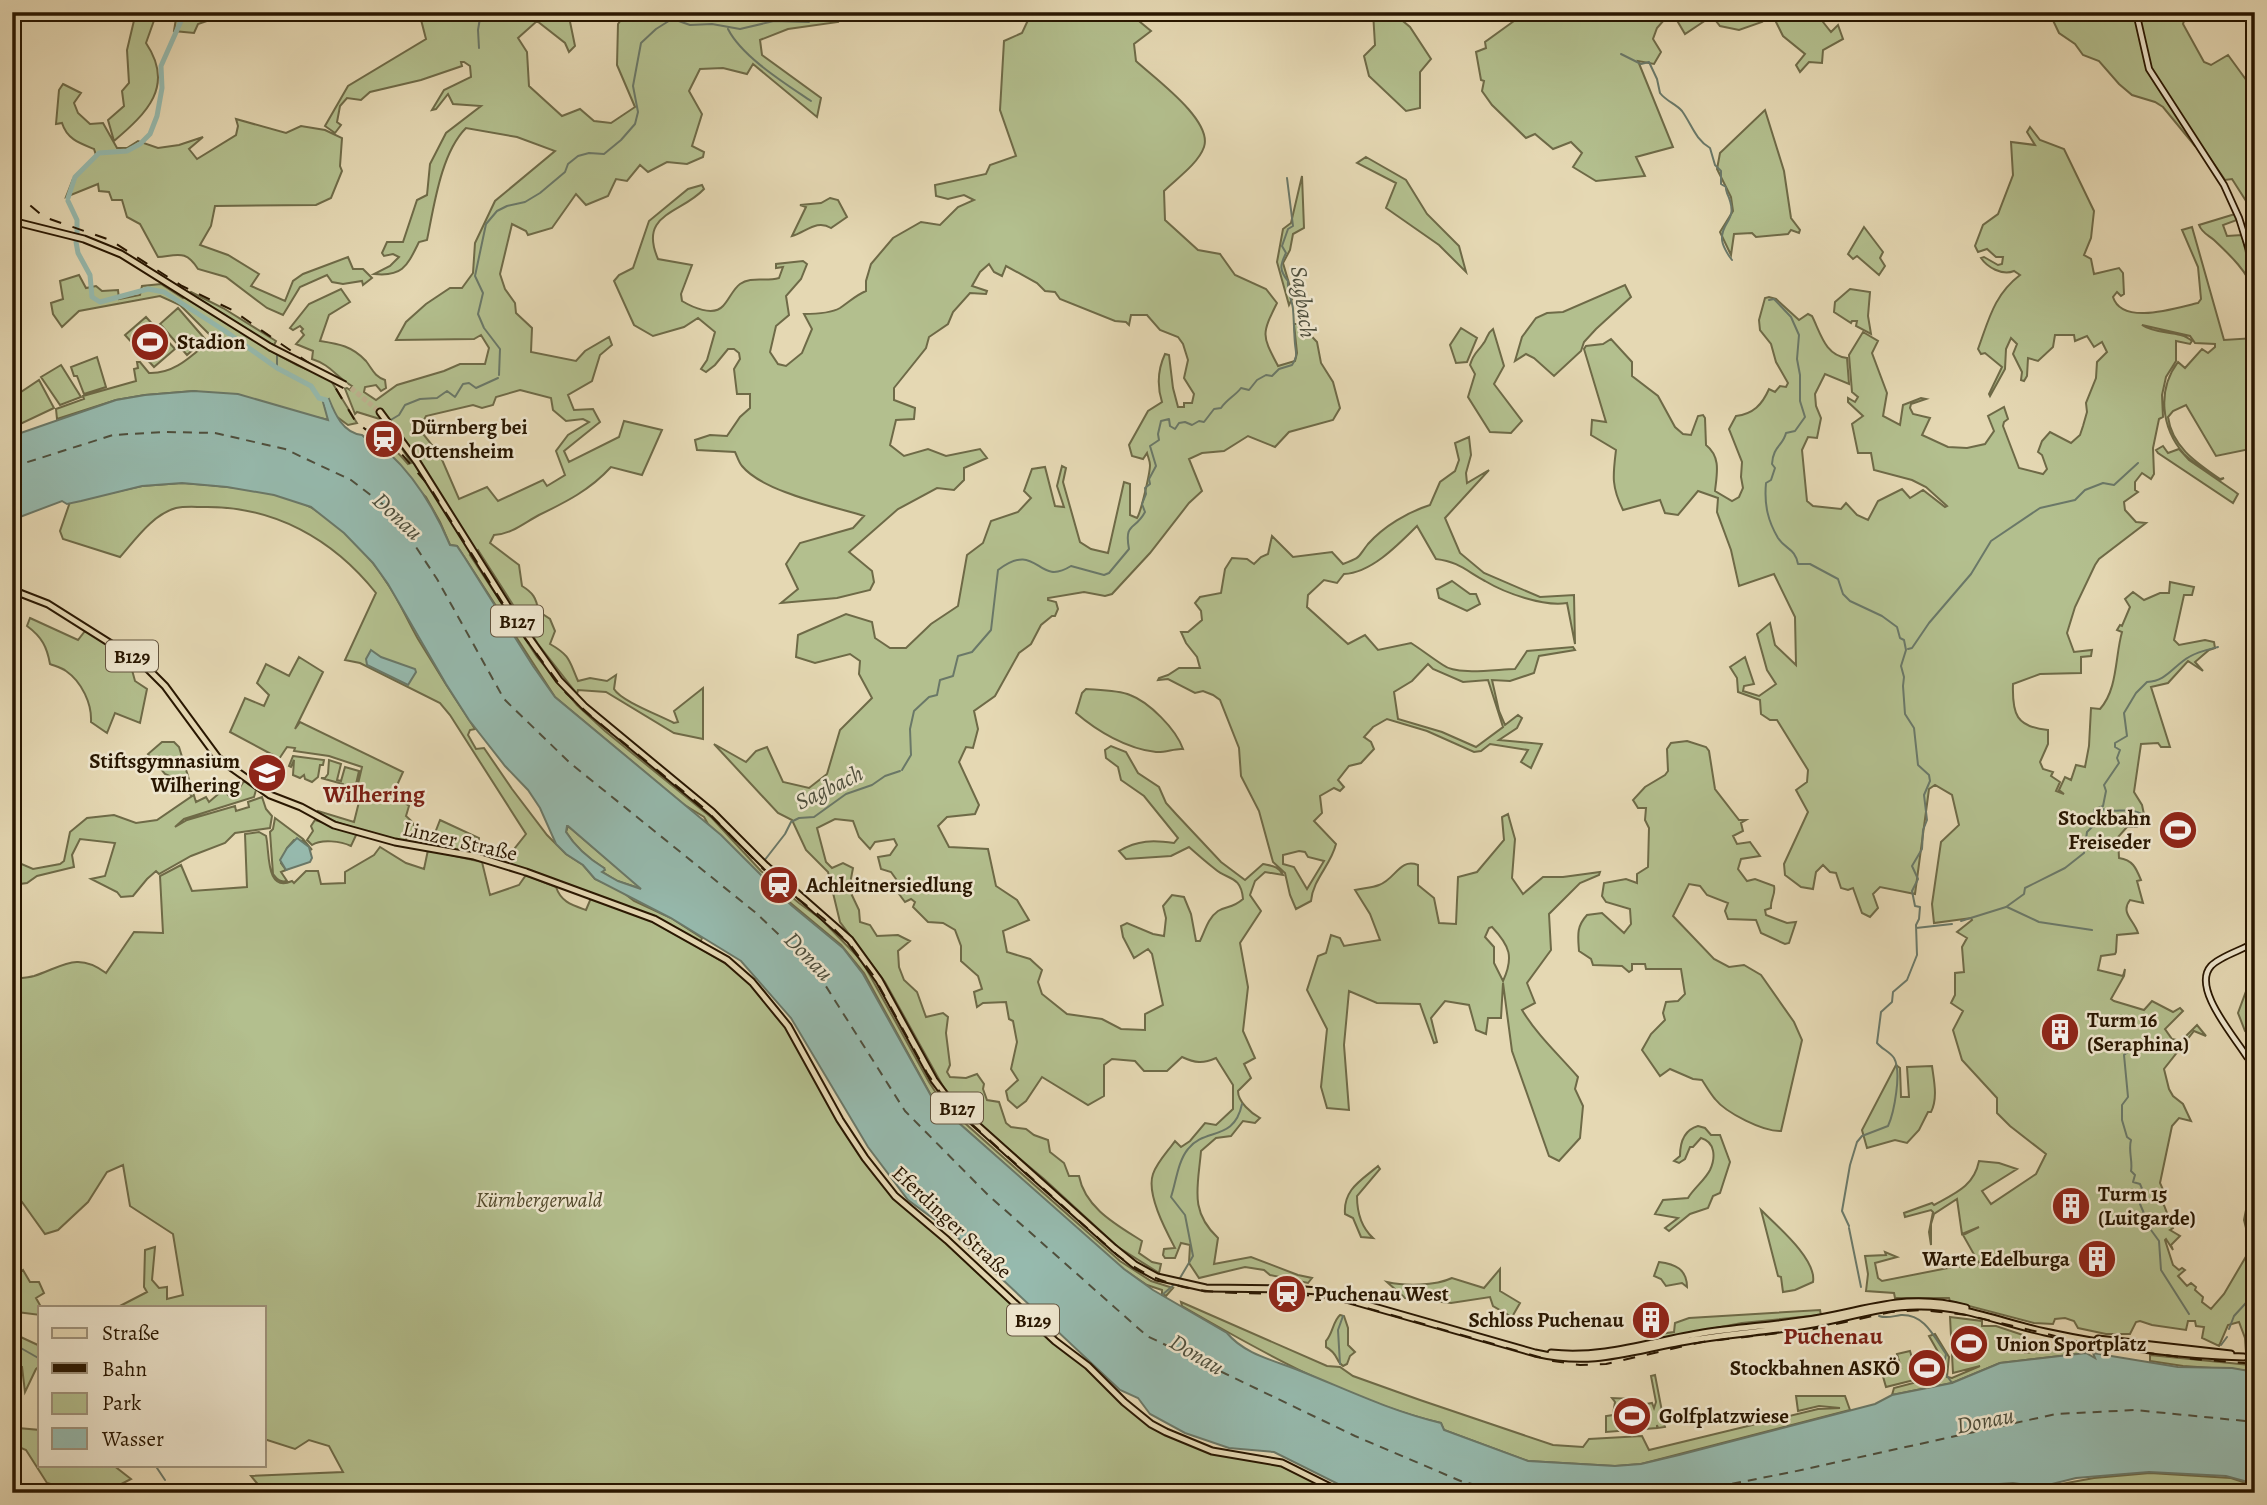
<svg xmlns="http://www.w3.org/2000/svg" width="2267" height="1505" viewBox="0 0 2267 1505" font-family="Alegreya,serif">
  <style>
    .green { fill: #b3bf8e; stroke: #6e6a47; stroke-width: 2; fill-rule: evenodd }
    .water { fill: #96baae; stroke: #6a7868; stroke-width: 2; fill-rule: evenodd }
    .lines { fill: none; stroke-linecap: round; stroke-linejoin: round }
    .stream { stroke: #6a7868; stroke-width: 2 }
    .river { stroke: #96baae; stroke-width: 5 }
    .ferry { stroke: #4e4f3d; stroke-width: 2; stroke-dasharray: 9 7; stroke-linecap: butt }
    .primary-tunnel { stroke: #bfb18f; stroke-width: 5; stroke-dasharray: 5 2.5; stroke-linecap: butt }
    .secondary-casing { stroke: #281600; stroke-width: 8 }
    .primary-casing { stroke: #281600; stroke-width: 9 }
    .secondary { stroke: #eee6ce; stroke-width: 4.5 }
    .primary { stroke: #e5d8b3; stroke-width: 5 }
    .rail { stroke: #281600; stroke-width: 2; stroke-dasharray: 12 12; stroke-linecap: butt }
    .primary-bridge-casing { stroke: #281600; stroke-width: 9; stroke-linecap: butt }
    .primary-bridge { stroke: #e5d8b3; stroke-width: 5 }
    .labels { text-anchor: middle; stroke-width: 5; stroke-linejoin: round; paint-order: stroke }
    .shield { fill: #eee6ce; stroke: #63543e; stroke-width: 2 }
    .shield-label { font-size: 19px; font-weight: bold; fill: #281600 }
    .poi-label { font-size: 21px; font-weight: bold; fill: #281600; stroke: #eee6ce; text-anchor: start }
    .street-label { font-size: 21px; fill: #281600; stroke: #eee6ce }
    .park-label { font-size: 21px; font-style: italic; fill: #52492b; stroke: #eee6ce }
    .water-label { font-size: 23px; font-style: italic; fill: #4e4f3d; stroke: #eee6ce }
    .quarter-label { font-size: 24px; font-weight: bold; fill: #7a1f14; stroke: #eee6ce }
  </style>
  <rect width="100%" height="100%" fill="#e5d8b3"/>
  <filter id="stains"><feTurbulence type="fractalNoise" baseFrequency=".00286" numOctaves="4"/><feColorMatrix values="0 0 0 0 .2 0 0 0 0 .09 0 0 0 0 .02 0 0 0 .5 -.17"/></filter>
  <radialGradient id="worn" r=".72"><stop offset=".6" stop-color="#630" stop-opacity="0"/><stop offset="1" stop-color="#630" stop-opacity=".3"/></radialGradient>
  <path class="green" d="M136,12H157L146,43C175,86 147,113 114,141L108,120L124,106L122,91L129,83L127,50Z
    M177,12H210L207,21L198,24L194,33L174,31Z
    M419,12H568L575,46L569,52L565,43L537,21L518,38L527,52L529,86L562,116L580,109L594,121L611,123L635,107L617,65L618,24L627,12H791L798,15L836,12L838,22L788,29L760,40L762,55L821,98L817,117L753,64L747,74L723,68L700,69L689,91L702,114L692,146L704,152L703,157L687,164L667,162L648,172L640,165L627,181L616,179L608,196L586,205L576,194L552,228L528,235L526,231L512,224L500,274L505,289L515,303L516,313L532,328L531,352L576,361L585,351L609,337L612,345L600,355L592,381L568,395L574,410L593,409L600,422L564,451L569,462L619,437L624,421L662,430L642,475L611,467C590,490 566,502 539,515C524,523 512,534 494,535L490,543L519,565L522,586C532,592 537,598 538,611L550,619L555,631L550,644C571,656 569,661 578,681L590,678L607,681L616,675L614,689C621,701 659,715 674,723L678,722L674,711L703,688V739L674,733L606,692L578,690L577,694L538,644L478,550L470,555L537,657L577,705L605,731L712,818L761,871L799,903L821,919L862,961L929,1082L938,1096L958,1117L1120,1261L1151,1281L1173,1288L1166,1296L1162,1294V1290L1147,1285L1123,1269L934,1101L864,973L841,945L781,895L769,890L721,836L708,824L704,817L683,804L555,697L465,558L457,546L450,545L440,522L426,497L363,437L370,433C386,441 396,450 408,464L411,463L399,444L381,430L383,420L357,412L355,414L344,386L350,390L352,386C335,376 331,365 312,359L313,351L296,344L304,335L301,331L303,329L300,326L293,330L290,328L309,304L341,289L350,302L329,315L320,341C339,344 352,346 366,361C373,370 374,376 385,380L386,388L381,391L376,385L365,387L364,392L376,400L397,385L444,371L460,364H485L489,348L481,335L474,339L396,340L406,322L426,304L450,288H462L473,273L475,243L495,201L555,151L517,137L466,128C441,153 434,206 427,240L419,242C407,266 403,277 374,274L390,266L399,257L393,254L384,256L382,253L387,242H403L417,200L427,195L430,164L446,133L481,106L453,104L448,94L436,109L432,110L444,90L471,77L470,66L464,62H461L462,66L421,80L370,92L361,100L347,98L340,106L337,122L341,125L335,133L325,126L348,86L426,39ZM520,390L551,398L553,410L566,421L583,419L589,422L568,435L556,451L565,475L547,486L543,480L498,501L487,487L459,499L440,455L419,429L426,416L473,405L482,408L493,405L496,397Z
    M1037,12H1128L1151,31L1134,44L1136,61C1154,78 1213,120 1204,147C1198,164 1176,179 1164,191L1165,220L1198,250L1220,254L1235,275L1266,289L1277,303C1261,335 1262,335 1278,366L1295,361L1297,353L1294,324H1300L1317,342L1321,363L1333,382L1340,408L1333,420L1289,432L1275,447L1248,436L1224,451L1202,453L1189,459L1202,491L1189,503L1150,553L1112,594L1105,596L1084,592L1048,598V600L1056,602L1058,609L1055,616H1052L1041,625L1031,644L1019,653L995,696L974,711L978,729L973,748L966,747L959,762L979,805L975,814L947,817L938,826L949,847L988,849L996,886L1017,900L1029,920L1003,931L1007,952L1030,959L1042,970L1038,982L1042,994L1067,1014L1102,1019L1121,1029L1145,1030V1014L1163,1005L1152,954L1148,949L1134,958L1123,937L1121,926L1127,923L1153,934L1164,936L1166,918L1163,906L1172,895L1184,897L1191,914L1196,941H1200C1205,931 1208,918 1218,911C1227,906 1233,908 1243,899C1241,875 1227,880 1215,869C1206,862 1198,855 1189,847L1171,856L1126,859L1119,851C1138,840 1153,840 1174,843L1178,838L1144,796L1121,780L1118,767L1106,758L1105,750L1111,746L1126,752L1138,773L1159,787L1166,803L1176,814L1221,862L1245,880L1263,864C1272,866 1279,866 1283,875L1265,872L1255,881L1250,895L1261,911L1240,943L1248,987L1243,1031L1255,1058L1244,1064L1251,1078L1238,1091C1238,1102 1251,1113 1260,1118L1255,1123L1243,1121L1231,1136L1216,1138L1201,1151C1198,1187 1189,1211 1218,1238L1214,1264L1251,1257L1298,1275L1312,1278L1308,1283L1270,1275L1264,1270L1245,1267L1199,1278L1189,1263L1190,1245L1181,1243L1175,1258H1165L1163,1255L1164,1249L1175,1248C1166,1231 1146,1194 1153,1174C1157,1162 1169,1150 1175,1141L1181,1147L1190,1141L1205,1123L1216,1125L1233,1109V1085L1216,1058C1203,1064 1195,1063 1182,1057L1167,1071H1144L1135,1061L1112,1059L1104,1065V1096L1088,1105L1042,1077L1026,1101L1017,1108L1008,1100L1006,1091L1018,1080L1011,1069L1017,1042L1013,1021L1009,1019L1006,1002L983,1003L977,1007L974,992L982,989L978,976L961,961V946L955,930L943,923L928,922L913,907L915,902L911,899L905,902L896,890L901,886L891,872L881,869L878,857L890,855L897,845L894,839L875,842L870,849L859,837L853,821L835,819L817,828L826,862L832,868L843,863L853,868L849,889L859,910L860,922L870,925L877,936L898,935L910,941L898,951L899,967L904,980L917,992L926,1017L943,1013L948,1017L946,1033L950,1065L947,1072L950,1077L966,1078L977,1074L984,1084L983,1089L987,1100L999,1102L1006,1123L1011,1127L1026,1129L1034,1135L1048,1140L1050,1152L1064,1163L1069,1176H1079C1085,1208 1117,1225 1142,1241L1139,1253L1152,1262L1161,1264L1159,1273L1118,1247L1044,1179L975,1121L945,1090L885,982L840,922L828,872L806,850L792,820L778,813L714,744L746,762L756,751L767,747L783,782L809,788L827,774L840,730L872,698L859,674L860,661L850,654L815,663L796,657L798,635L846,614L872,622L875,638L890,648H906L931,624L958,606L967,555L983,543L991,521L1018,512L1031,498L1024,491L1032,469L1045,467L1055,506L1064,507L1057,486L1062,466L1066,468L1063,482L1080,542L1091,549L1108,553L1124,482L1130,484V515L1137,518C1141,512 1150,473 1150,465C1150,461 1148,457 1147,453L1143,459L1132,456L1129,445L1148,411L1162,402C1157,386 1158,369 1165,354L1169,355L1173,388L1178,407H1184V403H1192L1194,394L1184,378L1188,360L1183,344L1178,337L1160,330L1147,315H1131L1129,325L1126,322L1115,321L1060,299L1055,292L1045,291L1037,283L1006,266L1002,276L994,272L989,264L980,272L972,286L987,291L986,294L970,293L953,312L948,324L929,337L926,348L894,388V400L915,408L914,419L896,420L890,445L904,456L928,449L946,456L980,449L987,458L964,468V480L954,490L937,488L898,509L849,552L872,571L874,582L870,590L837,598L781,603L798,589L786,564L800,543L853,528L864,516C832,506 763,492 742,466C739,463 737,456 735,452L697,450L695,440L710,435L727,436L740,417L750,408V394H737L734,369L740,359L739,353L734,349H728L715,365L706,372L701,369L707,360L715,332L698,318L684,327L653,336L634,325L614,281L619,275L633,268L649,221L688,189L702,185L704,189C681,214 638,213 658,259L692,265L681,294L682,301C692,307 713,317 723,306C729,300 733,289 740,284C751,276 765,282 779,278L783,267L776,268V264L803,261L807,264L801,279L786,296L789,315L776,326L770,352L778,364L786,366L802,353L812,329L804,314C815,314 831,313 840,308C849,302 856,295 866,291V281L871,264L893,238L921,222L940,225L958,207L974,200L964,195L948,199L936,196L935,185L986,174L990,165L1016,156L1000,110L1004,41L1022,33L1029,18Z
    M1373,12H1392L1410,27L1431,59L1420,72V108L1406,111L1369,76L1364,56L1375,45Z
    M1516,12H1538L1556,21L1567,16L1566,12H1671L1657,28L1653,39L1661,52L1654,64L1638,61L1673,147L1636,157L1645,176L1596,181L1573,167L1582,153L1571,142L1553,149L1535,134L1526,138L1492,105L1482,91L1484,81L1481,80L1476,52L1486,48L1485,42L1514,21L1512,17Z
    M1672,12H1753L1759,14L1762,22L1739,30L1720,26L1712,16L1685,34Z
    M1771,12H1835L1823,22L1831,32L1838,25L1843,39L1823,50L1822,63L1809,62L1800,72L1796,65L1805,54L1783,36Z
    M2049,12H2134L2137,20H2140L2138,12H2187L2183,24L2204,62L2211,65L2228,55L2255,92V215L2232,179L2225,180L2203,148L2195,146L2163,107L2155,102L2132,95L2119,84L2099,61L2083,55L2075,44L2059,33Z
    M63,84L81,93L74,103L78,113L90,124L103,123L117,148H127L138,141L158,148L179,145L203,137L189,149L197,159L236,135L238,126L236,119L286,133L301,126L325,130L342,138L340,166L342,171L331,198L316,205L215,206L211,226L200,245L228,255L259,274L251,286L285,301L293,281L303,274L348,257L353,269H363L372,278L363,285L362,281L343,284L332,282L327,275L300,287L283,315L267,308L226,277L198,269C186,250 179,255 158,257L140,224L127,217L122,200H112L109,192L99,191L98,184L66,197L73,179L96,155L94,149C79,143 67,139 62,123L56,124L59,90Z
    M1765,110L1784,171L1791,218L1800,230L1799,233L1791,230L1788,234L1756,237L1752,233L1734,234L1731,255L1720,232L1733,211L1731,197L1717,169L1720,153Z
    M2030,127L2040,140L2064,149L2094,211L2091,238L2084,255L2091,259L2094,274L2119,268L2123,273L2124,294L2121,296L2117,292L2113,297C2122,326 2176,308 2198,303L2201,299L2198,267L2182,230L2192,227L2224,340L2255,338V355L2248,354L2246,375L2255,379V448L2216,456L2186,405L2173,411L2168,417C2172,447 2197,463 2220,479L2224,478L2220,480C2209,472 2194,464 2184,454C2161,428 2157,390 2178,362L2185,368L2202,349L2208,353L2215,347V344L2195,343L2190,336L2142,325C2156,335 2180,330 2192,341L2190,344L2176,341V361L2166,377L2162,395L2163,417L2159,419L2153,448L2154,474L2151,479L2142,473L2135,482V490L2138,492L2124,502L2125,510L2136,522L2146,523L2099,559L2095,565L2075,607L2067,633L2074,652L2092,650L2091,656L2081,657V673L2040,674L2013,684C2012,714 2016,727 2048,730V744L2040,762L2043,769L2053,772L2051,776L2060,782L2056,791L2064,794L2059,790L2065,777L2071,780L2076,765L2085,767L2089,746L2091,708L2100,709C2118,689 2115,656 2122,632L2117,630L2120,625L2122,626L2130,607L2125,599L2133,592L2144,600L2160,593H2169L2170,582L2194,587L2192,595H2184L2174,640L2179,645L2205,640L2214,642L2215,648L2209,650L2195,662L2203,671L2188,661L2168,683L2151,687L2170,747H2161L2158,743L2141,744L2134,792L2142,805L2145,819L2137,827H2127L2118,837L2119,858C2133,860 2136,868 2141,880L2137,881L2143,903L2130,900C2120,913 2134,920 2138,933L2117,935L2116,952L2115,954L2101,956L2098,970L2123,976L2125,969L2124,976L2111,999L2114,1001L2144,1010L2152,1001L2173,1012L2180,1008L2183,1011L2165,1029L2172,1039L2181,1041L2197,1025L2206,1036L2194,1031L2164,1069L2169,1089L2173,1096L2183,1104L2191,1121L2179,1118L2172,1126L2160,1183L2164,1192L2160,1195L2173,1228L2170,1230L2180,1236L2171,1245L2173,1250L2166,1239L2165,1240L2173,1265L2179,1270L2182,1268L2185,1270L2178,1276L2187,1286L2191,1283L2196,1287L2195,1290L2203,1297L2202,1302L2211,1309L2224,1294L2251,1248L2244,1220L2252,1180L2255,1176V1354L2246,1352L2245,1338L2239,1322L2228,1325L2219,1346L2202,1338L2204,1327L2196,1326L2195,1321H2188L2186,1330L2152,1325L2140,1321L2136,1322L2130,1334H2106L2078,1328L2074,1321L2065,1318L2055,1319L2053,1324L2034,1323L1950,1301L1949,1298H1895L1894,1293L1866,1291L1868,1274L1865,1256L1886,1255L1885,1252L1897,1257L1875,1263L1878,1278L1882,1281L1953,1267L1980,1265L1963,1235L1979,1227L1962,1234L1957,1199L1934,1214L1931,1224V1245L1929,1232L1933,1212L1931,1210L1905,1217L1904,1213L1932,1203L1934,1205C1956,1193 1974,1186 1979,1161L1999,1163L2017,1169L1982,1191L1991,1204L2036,1174L2046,1154L2010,1126L1997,1113V1098L1962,1060L1953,1030L1963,1011L1951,1003L1955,995V973L1964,972L1962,947L1967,938L1957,932L1972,920L1971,918L1934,923L1932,904L1941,842L1959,825L1952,795L1935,785L1929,789L1915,894L1880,887L1873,894L1878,908L1870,917L1862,913L1853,888L1848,890L1841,888L1836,873L1830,872L1823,865L1816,872L1813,889L1801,887L1785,875L1784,864L1808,812L1796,790L1807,782L1808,770L1777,720H1770L1761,714L1760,700L1738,692L1737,678L1730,667L1745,657L1754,684L1744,686L1743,691L1759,696L1776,684L1767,670L1757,634L1770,623L1775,645L1796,665L1795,617L1774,574L1739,586L1731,550L1717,512L1718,498L1698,491L1678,515L1665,513L1660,500L1623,510C1611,486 1613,475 1616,450L1591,435L1592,420L1606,422L1584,349L1586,346L1603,344L1611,339L1632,362V376L1658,396L1675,427L1683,434L1691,435L1698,416L1703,415L1705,418L1706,445C1721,457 1717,473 1715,491L1732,501L1739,497L1743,488L1741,477L1742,462L1729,429L1736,416C1753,414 1762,405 1769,389L1775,392L1780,386L1786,387L1788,383L1776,362L1771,344L1760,330L1759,320L1765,298L1769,297L1776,299L1799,320L1808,314L1812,316C1821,334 1825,355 1847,358L1849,384L1825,374L1815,394L1816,406L1821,418L1817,438L1808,437L1802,450L1807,501L1813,506L1841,509L1846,503L1857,515L1868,520L1878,501L1902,489L1910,498L1923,490L1945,507L1947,506L1926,487L1912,480L1874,470L1871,453H1858L1852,424L1863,416L1848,402V398L1855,402L1858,397L1852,392L1849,355L1863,332L1878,341L1872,353L1887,393L1883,416L1900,425L1903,405L1921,398L1926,399L1911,404L1910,408L1913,414L1930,418L1922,435L1948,447L1967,448L1985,444L1994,431L1988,416L2004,407L2008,419L2004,422L2003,426L2019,468L2043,474L2047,469L2042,455L2038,452L2042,441L2050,432L2071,443L2080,435L2083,426L2087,412L2086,403L2096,378L2097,362L2107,352L2102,342L2094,347L2087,336L2075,341L2074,335H2055L2053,347L2038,361L2028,358L2027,376L2024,381L2021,380L2022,372L2013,354L2017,344L2011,338L2006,349L2005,369L1990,396L1989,394L2002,367L1985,353L1981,354L1978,349C1989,319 1994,295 2020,275L2014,271C2002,276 1987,267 1981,258L1984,257L1998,265L2002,264L2003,257H1996L1987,249L1978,252L1975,246L1983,225L1998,214L2013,175L2011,142L2035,145L2027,132Z
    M1366,157L1406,180L1427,214L1459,246L1466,272L1439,245L1386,208L1396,183L1357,163Z
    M1302,176L1304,228L1293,234L1290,250L1283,263L1293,297L1289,305L1277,262L1283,229L1291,223Z
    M830,198L838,200L847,217L831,228C817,219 806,232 792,236L806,207L800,205L821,203Z
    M2235,214L2237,220L2223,225L2227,236L2242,235L2255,293C2248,272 2230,255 2214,240C2208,235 2202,233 2199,225Z
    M1864,227L1883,252L1880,258L1885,266L1879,275L1857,256L1853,259L1848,254Z
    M79,275L86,288L96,286L102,291L118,290L119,299L140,295L142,286L161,284L183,298L191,292L223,308L276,341L271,351L297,365L330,379L357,423L348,425L337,417L329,420L194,391L145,395L116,400L57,419L56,409L84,399L83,396L136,381L134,369L138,368L137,362H140L149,373C176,374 193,354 213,338L180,305L160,296L79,311L62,327L53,314L51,303L63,299L60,281Z
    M1625,285L1631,297L1596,329L1584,342L1581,351L1554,376L1534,358L1526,354L1515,361L1522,337L1536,318L1547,313L1563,312Z
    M1850,289L1870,292L1868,316L1871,334L1856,326L1857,321H1852L1851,323L1834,312L1835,302Z
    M178,308L205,339L187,355L160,324Z
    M146,317L175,349L154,367L125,335Z
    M1461,328L1477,338L1467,362L1456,363L1450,345Z
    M1493,329L1504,366L1494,384L1522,421L1511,433L1490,432L1468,397L1475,374L1470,365C1474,352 1477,353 1483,344C1488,338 1486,334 1493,329Z
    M97,357L106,387L84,394L77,376H74L71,367Z
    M61,365L81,397L60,405L41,377Z
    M39,380L54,408L16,426L12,420V398Z
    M1469,437L1471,455L1466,473L1467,483L1489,470L1445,518L1460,553L1484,573L1540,597L1574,595L1575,644L1567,603C1544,607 1505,593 1485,581C1465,570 1459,562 1436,559L1417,526C1398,545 1371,573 1344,574L1337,583L1324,580L1308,595L1307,607L1348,644L1365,635L1378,650L1411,643C1422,650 1432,658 1443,665C1457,676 1498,669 1515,669L1527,651L1573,647L1575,650L1539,656L1534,673L1510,681L1492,680L1499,711L1505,725L1518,715L1522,718L1517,728L1499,740L1542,744L1531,768L1521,762L1528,750L1490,744L1481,751L1474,752L1427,731L1387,719L1373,727L1364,737L1371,742L1374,749L1361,763L1349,766L1338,780L1344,787L1340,791L1334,788L1320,796L1322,813L1314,821L1336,844C1331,865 1313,879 1311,901L1296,909L1290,895L1285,873L1273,862L1259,811L1241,776L1239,748L1220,700L1213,695L1203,691L1195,693L1168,679L1158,680L1159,678L1168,675L1179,668H1200L1197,657L1186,643L1181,632H1188L1202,620L1201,611L1195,603L1200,597L1221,593L1225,569L1232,558L1247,559L1254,564L1261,557L1268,554L1272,536L1293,557L1332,552L1343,564C1362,557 1357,558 1368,544C1384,526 1408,512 1430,505L1440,482L1455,471L1459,460L1455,443ZM1428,664L1433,669L1463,682L1488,680L1503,727L1476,747L1442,732L1398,719L1394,692L1412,681ZM1299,851L1305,852L1308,857L1324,861L1307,889L1294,867L1283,864V855Z
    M2163,446L2168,453L2179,449L2189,460L2234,491L2238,494L2233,503L2158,453L2156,450Z
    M182,483C220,486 279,489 312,508C341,526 369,554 387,583C399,600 407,620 418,639C436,669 455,699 475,729L470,730L468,735L476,749L484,748L512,789L547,835L566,854L583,865L595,879L620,890L634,901L671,918L702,938L700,943L668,924L632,908L511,865L515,848L526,834L450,715L440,703L360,663L345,660L376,593C333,539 274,506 204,507C195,507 185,506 176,508C153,514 135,540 120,557L63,539L60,531L70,502L142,486Z
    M1452,581L1470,594H1476L1480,604L1467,611L1439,598L1437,589Z
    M30,618L78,640L85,631L112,646L110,649L113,647L139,664L134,671L132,670L135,681L147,689L140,723L115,713L107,733L91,722C92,704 82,682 66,671C62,668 55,666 50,664C47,647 42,637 27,626Z
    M299,657L323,672L295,729L300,722L403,772L393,794L409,806L406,816C414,822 417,829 416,839V834L407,832L406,842L395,841L317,816L318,811L354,822L359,802L339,796L345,792L343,784L321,778H325L328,774L329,760L341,764L337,780L341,781L345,767L359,771L356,784H358L362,767L329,756L294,751L295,748L287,747L277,762L271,759L273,755L230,732L245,698L264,706L269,695L257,683L266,664L289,676Z
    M1086,689C1099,690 1118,690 1130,695C1149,702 1176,729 1183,749C1175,748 1165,753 1156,752C1127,749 1097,731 1076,713L1082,693Z
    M1687,741L1706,747L1709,751L1715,789L1739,820H1746L1741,823L1743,831L1733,836L1737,844L1750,842L1760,856L1741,859L1738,869L1747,881L1755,879L1774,886C1776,894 1770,900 1771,908L1765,910L1766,915L1787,923L1796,922L1789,943L1785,944L1761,933L1756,920L1728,919L1725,911L1728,903L1707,895L1700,886L1689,884L1673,916L1714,959L1729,967L1744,965L1761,975L1794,1022L1802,1040L1781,1131C1764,1132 1726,1113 1715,1099C1710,1093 1706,1086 1702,1080L1693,1079L1670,1069L1660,1076L1642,1050L1651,1034L1665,1020L1663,1013L1666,1002L1678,1001L1685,994L1681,969H1646L1645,964H1632V970L1629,972L1622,966L1593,965L1591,959L1579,951C1578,936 1576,927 1587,915L1602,913L1624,933L1631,924L1630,909L1606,902L1602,896L1604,883L1626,879L1637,883V874L1648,867L1649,828L1645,820L1646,808H1638L1633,800L1645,787L1665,775L1668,771L1667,749L1671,743Z
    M162,742H174L179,747L196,802L206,797L209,802L223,790L229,796L235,795L244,781L256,790L254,797L184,819L175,827L187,820L235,806L236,811L249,807L248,802L262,797L266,809L272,816L270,828L235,833L225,843L191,856L159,874L156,871L147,879L133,896L121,897L117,892L91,879L105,876L115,843L80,839L72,855L74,867L37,876L27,883L12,885V863L17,862L33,869L60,864L64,861L70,832L87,818L114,815L136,823L157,820L192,796L172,777L165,774L148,754Z
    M293,756L324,760L323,765H320L318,777L312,782L305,779L304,775L300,778L293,775L294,760L291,767L289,766Z
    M1508,814L1515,839L1512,878L1523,894L1543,877H1563L1600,872L1599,875L1580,883L1549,914L1551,950L1527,983L1535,1003L1522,1010C1537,1035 1559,1055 1578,1077L1575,1089L1583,1106L1580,1138L1559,1161L1549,1156L1512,1051L1503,983L1501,1018H1488L1486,1034L1476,1030L1469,1005L1445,1001L1431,1018L1437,1042L1434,1043L1420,1004L1377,1003L1349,991L1344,1045L1349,1110L1327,1108L1321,1087L1327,1029L1307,990L1318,956L1326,953L1331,935L1340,938L1344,946L1380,940L1370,914L1355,890C1363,888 1372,888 1379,885C1396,879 1399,858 1418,865V885L1434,898L1439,923L1456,924L1458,877L1477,872L1504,840L1502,817ZM1492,927C1510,946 1514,957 1503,981L1494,963V947L1485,937L1489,928Z
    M275,818L303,839L312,850L303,841L294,840L287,848L281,863L286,870L281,872L287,881C280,883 277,879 273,874L270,832L273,829Z
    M315,820L357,833L351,846C341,841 321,839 312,845L307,840L313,831L311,826Z
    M440,820L479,838L477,855L430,846Z
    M568,826L642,889L617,881L601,871L604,868C587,858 576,848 566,832Z
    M259,832L266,836C270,852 265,893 292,881L294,883L306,871H318L321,884L345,883V872L374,855L380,847L406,863L424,869L428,850L482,862L490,895L519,885L526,875L556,887C561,902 572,905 586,910L591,898L656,922L736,970L752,985L791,1034L828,1103L876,1175L1147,1424L1210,1452L1275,1463L1337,1493H265L251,1476L343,1472L329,1446L309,1440L295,1449L264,1439V1307H118L147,1292L144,1287L145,1250L155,1247L152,1280L159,1288L167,1287V1299L183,1295L173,1234L130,1206L123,1165L107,1172L88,1202L58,1230L45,1234L22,1202L12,1207V979C19,978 27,978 34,976C62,967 77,951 106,973L134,932L163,933L160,876L181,865L192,891L247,887L245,834Z
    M2248,986L2255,990V1004L2249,1011L2255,1017L2250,1021L2255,1028V1041L2245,1031L2238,1013Z
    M1896,1065L1900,1068L1901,1097H1909L1907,1067L1932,1066C1934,1081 1938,1098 1931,1112H1928L1919,1130L1907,1143L1895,1140L1867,1148L1862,1130Z
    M1698,1126L1705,1128L1711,1135H1720L1730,1162L1720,1193L1713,1196L1708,1208L1690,1214L1669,1231L1665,1228L1678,1218L1655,1214L1663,1200L1688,1198C1694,1188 1705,1180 1710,1170C1716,1157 1715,1142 1701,1138L1693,1147H1690L1685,1159L1679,1163L1674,1161L1680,1156C1680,1143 1684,1130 1698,1126Z
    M1378,1166L1380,1169L1357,1196C1357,1212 1361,1227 1373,1238L1361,1237L1353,1218L1345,1214C1343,1189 1362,1180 1378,1166Z
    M1761,1210C1776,1225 1817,1259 1813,1282L1795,1290L1783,1292L1781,1277L1778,1276Z
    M1659,1262C1675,1264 1687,1269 1687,1287L1682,1283L1666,1286L1661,1279L1654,1276Z
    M1500,1269V1291L1520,1303L1512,1317L1493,1306L1490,1297L1451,1303L1405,1298L1387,1282C1405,1286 1435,1286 1452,1278L1484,1288Z
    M23,1270L30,1282H39L44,1293L36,1298L41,1307L40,1315L17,1312L12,1308V1279Z
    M1181,1302L1327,1366L1340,1367L1353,1376L1420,1400L1553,1445L1583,1447L1589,1439L1642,1436L1649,1450L1818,1409L1840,1408L1819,1406L1798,1411L1796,1396H1845L1850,1410L1641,1464L1615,1466L1528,1461L1444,1430L1441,1423C1349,1401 1263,1353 1182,1306Z
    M1820,1310L1821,1315L1742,1323L1651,1340L1650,1338L1651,1335L1674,1332L1675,1323L1689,1318Z
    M1340,1315L1344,1316L1348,1328V1345L1355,1352L1350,1356L1347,1364L1343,1366C1335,1361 1339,1354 1326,1347V1341C1333,1333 1333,1321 1340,1315Z
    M1950,1317L1982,1321V1326H1996L2023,1335L2025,1353L2074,1347L2081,1349L2086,1353L2000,1363L1952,1383L1892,1395L1894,1388L1940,1376L1941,1357L1929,1336L1935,1334L1949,1357L1947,1377L1952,1378L1980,1366L1953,1373Z
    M12,1333L40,1346V1366L36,1369L25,1392L22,1367L12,1366Z
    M1910,1351L1918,1379L1886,1387L1882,1373L1901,1368L1897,1354Z
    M2150,1355L2250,1365L2255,1366V1371L2183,1366L2150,1361Z
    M1655,1375L1665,1427L1658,1428L1657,1425V1428L1606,1432V1416L1613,1415L1615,1402L1612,1398L1634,1399L1636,1406L1652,1403L1654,1408L1656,1402L1651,1376Z
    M12,1422L18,1428L40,1430V1465H113L131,1479L104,1493H84L47,1483L26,1450L12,1444Z
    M2150,1473L2231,1478L2255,1486V1493L2032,1492L2020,1489L2013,1483L2040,1488L2094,1478Z"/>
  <path class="water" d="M194,391L238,394L328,420L323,402L329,399C335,414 343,433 362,435C372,445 381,446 389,453C416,478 436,512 450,545L457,546L465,558L533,666L555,697L721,835L791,905L843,948L863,974L934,1101L1124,1269L1153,1290L1227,1333C1245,1355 1277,1361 1303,1372C1350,1391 1391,1411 1441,1423L1444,1430L1528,1461L1615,1466L1641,1464L1679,1455L1875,1404L1892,1395L1952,1383L2000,1363L2086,1353L2095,1358L2093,1353L2178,1367L2232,1368L2255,1372V1484L2226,1476L2149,1472L2076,1478L2040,1487L2013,1483L1971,1486L1929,1493H1356L1274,1452L1229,1448L1185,1433L1150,1414L1138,1398L1120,1390L954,1234L908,1200L868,1147L791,1018L741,961L671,918L595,879L583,865L566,854L556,844L540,808L528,790L505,766L469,720L446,684L388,584L373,563L344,533L311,507L274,495L227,487L182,483L142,486L81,501L67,504L62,501L12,520V436L116,400L145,395ZM567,826H568L641,889L618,881L602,872L605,870L604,868C588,858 576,848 566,832Z
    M371,650L381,657L415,669L416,672L408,685L367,665L366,659Z
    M297,838L309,847L312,858L310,862L286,870L280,860L287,848Z"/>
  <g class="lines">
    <path class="stream" d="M673,19L690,25L712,24L740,29L774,21L809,22
      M728,29C742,57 786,84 811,101
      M479,48L478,30L481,12
      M1621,54L1641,64L1649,62L1657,79L1660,93C1666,101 1676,104 1682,111C1692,125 1695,139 1710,148L1715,165L1721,171V184C1729,189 1724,184 1727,193C1740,221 1721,220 1722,239C1722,245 1728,255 1732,260
      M1769,300L1774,299L1791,317L1799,335L1797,359L1800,375V401L1805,417L1795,431L1786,433C1783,446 1773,446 1772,464L1775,468L1771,480L1766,483C1764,505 1768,521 1778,538C1786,550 1795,548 1798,564H1810L1838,579L1843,594L1850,601L1882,616L1897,627L1900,638L1904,640L1906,650L1901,666L1904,677L1903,686L1905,714L1914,728L1918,765L1929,775L1930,781L1924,795L1927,820L1923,830L1922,849L1912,866L1918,879L1912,891L1915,906L1920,907L1919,919L1916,925L1917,955L1907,980L1893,992L1892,1002L1881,1012L1877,1043C1882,1049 1890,1052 1894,1058C1902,1072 1894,1113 1888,1126L1862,1136L1857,1142L1850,1165L1842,1211L1849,1226
      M277,368V355
      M499,375L500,349L484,328L478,314L483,293L475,276L486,224L497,211L507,206L525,202L540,193L565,172L568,164L578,156L589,153L604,154L621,140L635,124L638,112L633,86L641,43L656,29L672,19L688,16L695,12
      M389,421L399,415L405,405L420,399L437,398L447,391L455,397L463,384L469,383L476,388L498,378
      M372,447L378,440
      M1908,649L1912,648L1929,623L1971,574L1991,541L2040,508L2075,500L2085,490L2103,483L2114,485L2138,463
      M902,770L911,755L910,729L914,711L929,697L937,695L940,680L953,676L958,656L972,652L991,630L998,570C1039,539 1036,588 1071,566L1104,575L1109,573L1129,549C1124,522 1135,531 1145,512L1142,504L1146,494L1145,488L1150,484L1149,479L1156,466L1150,446L1159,440L1158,434L1161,421L1169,419L1170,426L1175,429L1179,423L1185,422L1192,425L1199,421L1204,422L1214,409L1221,408C1227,399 1235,396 1241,388L1249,390L1257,380L1266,375L1272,376L1279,369L1292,365C1298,356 1296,354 1295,344C1294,333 1294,320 1293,309C1292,299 1287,292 1288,281C1279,270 1280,265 1286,253L1282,246L1288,229L1293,226L1287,178
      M2097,819L2099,816L2096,812L2102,809C2116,814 2135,805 2146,818
      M2097,823L2094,810L2103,806L2106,791L2104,785L2119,763L2117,758L2120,750L2115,747V743L2127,736L2124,713L2136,693L2147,682C2164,681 2170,671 2183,661C2193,653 2206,650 2218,647
      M764,861L785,834L791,822L799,818L814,817L846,794L872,785L885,776L900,771
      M2007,907L2039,922L2092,930
      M1961,921L2006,907L2024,894L2025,888L2065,868L2084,853L2087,832L2094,825
      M1916,928L1952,924
      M2136,1045L2124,1055L2128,1097L2122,1105V1120L2127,1137L2131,1140C2128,1151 2133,1161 2131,1171L2135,1175L2133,1182L2140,1184L2143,1191L2140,1204L2151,1230L2159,1241L2161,1270L2189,1314
      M1849,1228L1861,1287
      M1180,1278L1193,1256L1185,1215L1171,1197C1176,1182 1178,1161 1188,1149C1205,1127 1234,1142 1242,1104
      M1162,1295L1176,1283
      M1879,1316C1887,1319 1893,1316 1901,1315C1925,1314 1934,1337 1946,1354L1943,1370L1952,1383
      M2229,1329L2234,1316L2255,1293
      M12,1343L40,1359
      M2221,1345L2227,1337
      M1340,1364L1338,1330L1343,1316
      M155,1465L165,1480"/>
    <path class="river" d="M68,198L75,177L99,153L127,151L140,144L150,134L157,116L162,88L161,66L185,12
      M68,201L77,220V234
      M76,242L78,253L90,275L92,297L100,302L148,289L164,292L225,331L277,368L311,386L319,398L326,400L328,406"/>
    <path class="ferry" d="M12,467L113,435L164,432L215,433L285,449L351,480L393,512L437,579L504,699L570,763L756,913L815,969L905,1111L988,1195L1147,1336L1355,1436L1463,1482L1513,1493
      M1685,1493L1792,1472L2056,1414L2135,1410L2255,1422"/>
    <path class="primary-tunnel" d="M351,388L380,412"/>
    <g class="secondary-casing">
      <path id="secondary" d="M2136,12L2149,69L2224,185L2239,218L2255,269
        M2255,942C2243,950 2220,956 2211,966C2191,988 2235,1037 2247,1057L2255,1064"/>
    </g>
    <g class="primary-casing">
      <path id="primary" d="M12,221L84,239L121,254L270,347
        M380,412L417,462L515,618L559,680L585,707L712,812L766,866L850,940L879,980L934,1080L949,1100L1114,1248L1135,1265L1157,1277L1206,1288L1291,1289L1318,1291L1535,1353C1592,1366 1627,1352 1681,1342C1722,1334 1765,1332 1807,1325C1845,1319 1882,1305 1921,1306C1964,1306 2004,1323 2045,1332C2110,1346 2177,1355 2244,1357
        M12,590L48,604L143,664L165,686L218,758L270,795L301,807L334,825L395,842L474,856L526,872L654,919L727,960L752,982L788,1026L840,1120L865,1158L895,1196L947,1240L1055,1341L1088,1366L1124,1402L1151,1424L1166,1432L1212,1451L1282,1463L1342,1493
        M2098,1339L2231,1354
        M1551,1353C1604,1359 1652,1341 1703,1333C1742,1327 1781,1325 1820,1318C1875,1308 1909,1293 1966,1308
        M1971,1493H1996"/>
    </g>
    <use href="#secondary" class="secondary"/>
    <use href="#primary" class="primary"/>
    <path class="rail" d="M12,190L44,217L110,240L182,286L232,310L329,377L354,419L365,429L394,445L429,486L524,637L566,693L592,717L705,809L774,880L824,919L851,946L873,975L927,1073L946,1101L1116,1254C1188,1312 1259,1283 1339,1300L1553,1361L1580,1365L1606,1364L1702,1342L1814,1329L1891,1312L1922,1310L1967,1315L2097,1346L2194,1359L2255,1364"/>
    <g class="primary-bridge-casing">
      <path id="primary-bridge" d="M270,347L345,385"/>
    </g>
    <use href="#primary-bridge" class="primary-bridge"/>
  </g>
  <defs>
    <g id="stadium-disc" transform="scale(2.0125)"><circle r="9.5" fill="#8f2418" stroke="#eee6ce"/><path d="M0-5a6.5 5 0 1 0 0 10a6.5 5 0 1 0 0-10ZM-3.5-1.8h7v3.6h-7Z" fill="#fff"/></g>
    <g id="station-disc" transform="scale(2.0125)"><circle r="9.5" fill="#8f2418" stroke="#eee6ce"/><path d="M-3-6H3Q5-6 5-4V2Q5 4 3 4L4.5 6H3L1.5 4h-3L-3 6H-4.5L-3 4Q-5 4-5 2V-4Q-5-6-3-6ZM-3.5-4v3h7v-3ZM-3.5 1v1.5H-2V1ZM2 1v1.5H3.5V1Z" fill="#fff"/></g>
    <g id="school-disc" transform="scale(2.0125)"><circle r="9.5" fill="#8f2418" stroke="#eee6ce"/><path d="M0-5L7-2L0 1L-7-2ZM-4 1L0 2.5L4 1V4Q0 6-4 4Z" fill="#fff"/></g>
    <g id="building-disc" transform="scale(2.0125)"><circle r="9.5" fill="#8f2418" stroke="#eee6ce"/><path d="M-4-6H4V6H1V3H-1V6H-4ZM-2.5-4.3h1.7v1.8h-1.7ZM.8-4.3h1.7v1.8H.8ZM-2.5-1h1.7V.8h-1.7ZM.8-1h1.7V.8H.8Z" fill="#fff"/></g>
  </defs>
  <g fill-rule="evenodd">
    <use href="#stadium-disc" x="150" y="342"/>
    <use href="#station-disc" x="384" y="439"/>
    <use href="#school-disc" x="267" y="773"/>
    <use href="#stadium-disc" x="2178" y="830"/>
    <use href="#station-disc" x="779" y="885"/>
    <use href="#building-disc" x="2060" y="1032"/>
    <use href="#building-disc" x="2071" y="1206"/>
    <use href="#building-disc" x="2097" y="1259"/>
    <use href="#station-disc" x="1287" y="1294"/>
    <use href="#building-disc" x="1651" y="1320"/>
    <use href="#stadium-disc" x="1969" y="1344"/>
    <use href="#stadium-disc" x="1927" y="1368"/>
    <use href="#stadium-disc" x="1632" y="1416"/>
  </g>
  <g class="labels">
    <g class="shield">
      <rect x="491" y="605.5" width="52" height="31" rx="5"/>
      <rect x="106" y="640.5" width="52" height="31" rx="5"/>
      <rect x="931" y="1092.5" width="52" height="31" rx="5"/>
      <rect x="1007" y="1304.5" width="52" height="31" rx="5"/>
    </g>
    <g class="shield-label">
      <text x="517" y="628">B127</text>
      <text x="132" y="663">B129</text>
      <text x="957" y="1115">B127</text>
      <text x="1033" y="1327">B129</text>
    </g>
    <g class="poi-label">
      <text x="177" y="349">Stadion</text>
      <text x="411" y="434">Dürnberg bei<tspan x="411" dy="24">Ottensheim</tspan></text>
      <text x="240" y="768" text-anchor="end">Stiftsgymnasium<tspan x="240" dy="24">Wilhering</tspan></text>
      <text x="2151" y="825" text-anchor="end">Stockbahn<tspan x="2151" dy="24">Freiseder</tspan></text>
      <text x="806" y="892">Achleitnersiedlung</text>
      <text x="2087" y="1027">Turm 16<tspan x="2087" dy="24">(Seraphina)</tspan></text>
      <text x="2098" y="1201">Turm 15<tspan x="2098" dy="24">(Luitgarde)</tspan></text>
      <text x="2070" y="1266" text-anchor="end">Warte Edelburga</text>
      <text x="1314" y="1301">Puchenau West</text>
      <text x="1624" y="1327" text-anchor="end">Schloss Puchenau</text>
      <text x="1996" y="1351">Union Sportplatz</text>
      <text x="1900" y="1375" text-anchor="end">Stockbahnen ASKÖ</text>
      <text x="1659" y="1423">Golfplatzwiese</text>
    </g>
    <g class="street-label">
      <text transform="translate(460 841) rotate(13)" y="7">Linzer Straße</text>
      <text transform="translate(952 1222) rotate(43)" y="7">Eferdinger Straße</text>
    </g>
    <g class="park-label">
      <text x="539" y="1207">Kürnbergerwald</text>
    </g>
    <g class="water-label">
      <text transform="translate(1304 302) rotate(82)" y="8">Sagbach</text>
      <text transform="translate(398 516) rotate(43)" y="8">Donau</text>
      <text transform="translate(829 787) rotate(-26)" y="8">Sagbach</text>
      <text transform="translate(809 956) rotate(46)" y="8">Donau</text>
      <text transform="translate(1197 1354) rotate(31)" y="8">Donau</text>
      <text transform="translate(1985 1420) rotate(-11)" y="8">Donau</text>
    </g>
    <g class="quarter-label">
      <text x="374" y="802">Wilhering</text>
      <text x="1833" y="1344">Puchenau</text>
    </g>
  </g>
  <rect width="2267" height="1505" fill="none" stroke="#e5d8b3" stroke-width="42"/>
  <rect x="14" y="14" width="2239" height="1477" fill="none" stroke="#281600" stroke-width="3.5"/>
  <rect x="21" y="21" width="2225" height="1463" fill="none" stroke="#281600" stroke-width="2"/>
  <rect x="38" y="1306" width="228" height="161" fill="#eee6ce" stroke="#9f937c" stroke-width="2"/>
  <rect x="52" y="1328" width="35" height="10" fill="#e5d8b3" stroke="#9f937c" stroke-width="2"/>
  <text x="102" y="1340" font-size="21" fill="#281600">Straße</text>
  <rect x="52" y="1363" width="35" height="10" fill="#281600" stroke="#9f937c" stroke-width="2"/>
  <text x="102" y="1376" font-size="21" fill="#281600">Bahn</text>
  <rect x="52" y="1393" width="35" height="21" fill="#b3bf8e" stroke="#9f937c" stroke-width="2"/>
  <text x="102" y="1410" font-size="21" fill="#281600">Park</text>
  <rect x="52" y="1428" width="35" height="21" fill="#96baae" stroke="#9f937c" stroke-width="2"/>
  <text x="102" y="1446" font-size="21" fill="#281600">Wasser</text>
  <rect width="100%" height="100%" filter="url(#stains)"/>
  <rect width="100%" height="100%" fill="url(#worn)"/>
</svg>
